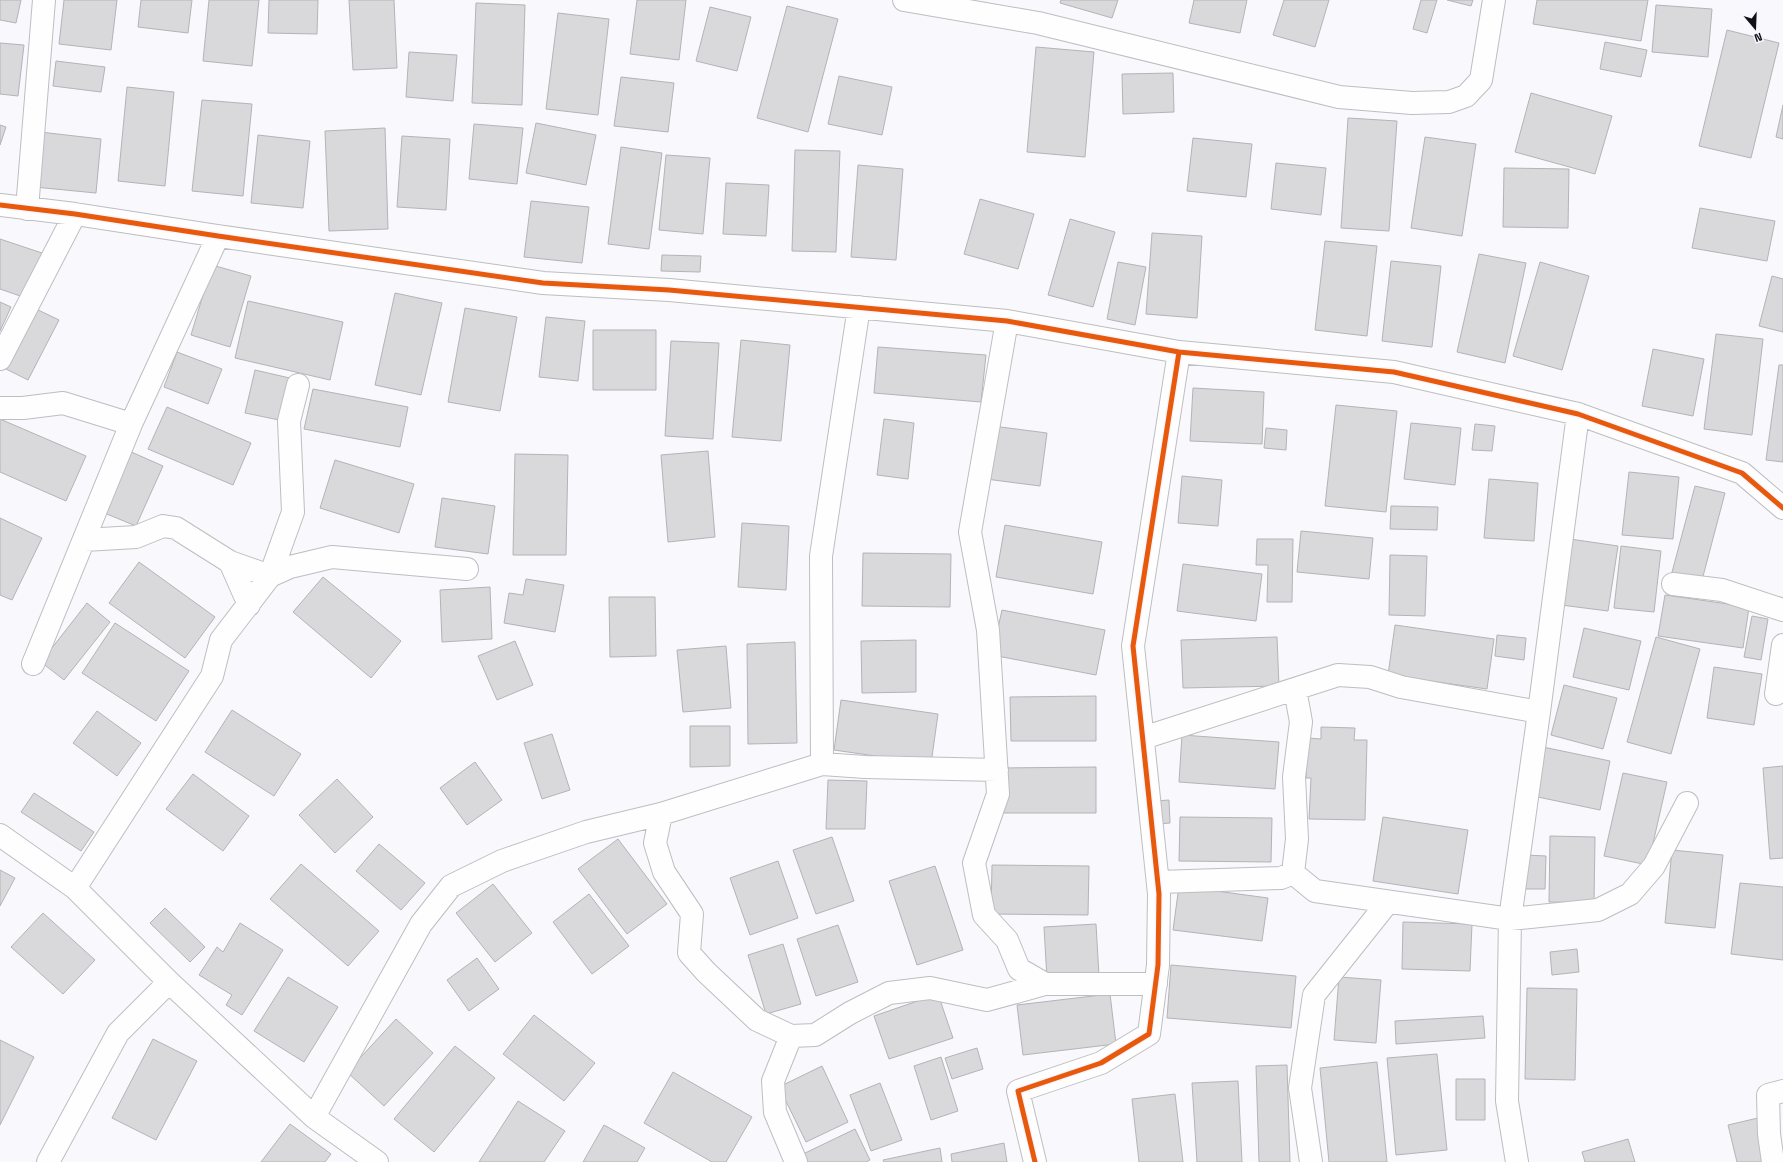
<svg xmlns="http://www.w3.org/2000/svg" width="1783" height="1162" viewBox="0 0 1783 1162" font-family="'Space Grotesk',sans-serif">
  <style>
    .building { fill: #d9d8db; stroke: #b4b3b7 }
    .lines { fill: none; stroke-linecap: round; stroke-linejoin: round }
    .minor-casing { stroke: #bebec1; stroke-width: 24 }
    .minor { stroke: #fefeff; stroke-width: 22 }
    .cycleway-casing { stroke: #f6f6ff; stroke-width: 8 }
    .cycleway { stroke: #e8590c; stroke-width: 5 }
  </style>
  <rect width="100%" height="100%" fill="#f8f8fd"/>
  <path class="building" d="M0,0H21L16,23L0,20Z
    M64,0H117L111,50L59,44Z
    M141,0H192L188,33L138,27Z
    M209,0H259L252,66L203,61Z
    M269,0H318L317,34L268,33Z
    M349,0H394L397,68L353,70Z
    M637,0H686L679,60L630,54Z
    M1061,0H1118L1112,18L1060,3Z
    M1194,0H1247L1240,33L1189,23Z
    M1284,0H1329L1315,47L1273,35Z
    M1421,0H1437L1427,33L1413,29Z
    M1447,0H1473L1471,6Z
    M1537,0H1648L1641,41L1533,24Z
    M476,3L525,5L522,105L472,103Z
    M1656,5L1712,9L1708,57L1652,52Z
    M787,6L838,19L808,132L757,118Z
    M710,7L751,17L737,71L696,61Z
    M558,13L609,19L598,115L546,109Z
    M1727,30L1779,43L1751,158L1699,146Z
    M1605,42L1647,50L1641,77L1600,69Z
    M0,43L24,45L18,96L0,94Z
    M1036,47L1094,52L1085,157L1027,152Z
    M409,52L457,55L453,101L406,97Z
    M56,61L105,67L101,92L53,86Z
    M1173,73L1174,112L1123,114L1122,74Z
    M839,76L892,87L882,135L828,124Z
    M621,77L674,83L668,132L614,126Z
    M127,87L174,92L165,186L118,181Z
    M1531,93L1612,116L1595,174L1515,152Z
    M202,100L252,104L243,196L192,191Z
    M1783,105V139L1776,137Z
    M1348,118L1397,121L1389,231L1341,228Z
    M536,123L596,135L586,185L526,173Z
    M474,124L523,128L517,184L469,179Z
    M0,125L6,127L0,145Z
    M385,128L388,229L329,231L325,131Z
    M40,132L101,139L96,193L34,187Z
    M258,135L310,141L303,208L251,203Z
    M402,136L450,139L446,210L397,207Z
    M1425,137L1476,144L1462,236L1411,228Z
    M1193,138L1252,144L1246,197L1187,191Z
    M621,147L662,153L649,249L608,244Z
    M795,150L840,151L836,252L792,251Z
    M666,155L710,158L703,234L659,230Z
    M1276,163L1326,168L1321,215L1271,209Z
    M858,165L903,169L896,260L851,257Z
    M1504,168L1569,169L1568,228L1503,227Z
    M726,183L769,185L766,236L723,234Z
    M980,199L1034,214L1018,269L964,254Z
    M531,201L589,207L582,263L524,257Z
    M1700,208L1775,221L1767,261L1692,248Z
    M1070,219L1115,232L1093,307L1048,295Z
    M1152,233L1202,236L1197,318L1146,314Z
    M0,239L42,253L26,298L0,289Z
    M1325,241L1377,246L1367,336L1315,330Z
    M1479,254L1526,263L1505,363L1457,352Z
    M662,255L701,256L700,272L661,271Z
    M1391,261L1441,266L1432,347L1382,341Z
    M1118,262L1146,267L1135,325L1107,319Z
    M1540,262L1589,276L1562,370L1513,356Z
    M212,265L251,276L230,347L191,335Z
    M1772,276L1783,279V332L1759,326Z
    M395,293L442,303L421,395L375,385Z
    M248,301L343,322L330,380L235,358Z
    M0,302L11,307L0,331Z
    M32,307L59,320L28,380L2,367Z
    M465,308L517,317L500,411L448,402Z
    M546,317L585,321L578,381L539,377Z
    M593,330H656V390H593Z
    M1716,334L1763,339L1752,435L1704,429Z
    M741,340L790,345L781,441L732,437Z
    M671,341L719,343L713,439L665,436Z
    M878,347L986,355L981,402L874,393Z
    M1653,349L1704,359L1693,416L1642,406Z
    M177,352L222,369L208,404L164,387Z
    M1779,365H1783V462L1766,460Z
    M255,370L294,379L284,421L245,413Z
    M1193,388L1264,392L1262,444L1190,441Z
    M313,389L408,407L400,447L304,429Z
    M1336,405L1397,411L1386,512L1325,506Z
    M167,407L251,443L233,485L148,449Z
    M0,419L86,456L66,501L0,472Z
    M884,419L914,423L908,479L877,475Z
    M1411,423L1461,428L1455,485L1404,479Z
    M1475,424L1495,426L1492,451L1472,450Z
    M993,426L1047,433L1040,486L986,479Z
    M1266,428L1287,430L1286,450L1264,448Z
    M129,451L163,466L136,526L102,512Z
    M708,451L715,537L668,542L661,455Z
    M515,454L568,455L566,555H513Z
    M335,460L414,484L399,533L320,508Z
    M1629,472L1679,477L1673,539L1622,535Z
    M1182,476L1222,480L1218,526L1178,523Z
    M1489,479L1538,483L1534,541L1484,538Z
    M1695,486L1725,493L1701,584L1671,576Z
    M442,498L495,506L488,554L435,547Z
    M1391,506L1438,507L1437,530L1390,529Z
    M0,518L42,538L12,600L0,595Z
    M742,523L789,526L786,590L738,587Z
    M1005,525L1102,542L1093,594L996,577Z
    M1301,531L1373,538L1369,579L1297,572Z
    M1257,539H1293L1292,602H1267L1268,565H1256Z
    M1570,539L1618,546L1608,611L1561,605Z
    M1621,546L1661,551L1654,612L1614,608Z
    M863,553L951,554L950,607L862,606Z
    M1390,555L1427,556L1425,616L1389,615Z
    M139,562L215,617L185,658L109,603Z
    M1183,564L1262,574L1256,621L1177,611Z
    M323,577L401,641L371,678L293,612Z
    M526,579L564,585L555,632L504,623L509,593L523,595Z
    M490,587L492,639L442,642L440,590Z
    M1665,595L1749,607L1743,648L1658,636Z
    M609,597H655L656,656L610,657Z
    M87,603L110,622L64,680L41,662Z
    M1002,610L1105,630L1096,675L992,655Z
    M1752,616L1768,619L1761,660L1744,657Z
    M115,623L189,671L156,721L82,673Z
    M1395,625L1494,639L1487,689L1388,675Z
    M1584,628L1641,641L1629,690L1573,677Z
    M1497,635L1526,638L1524,660L1495,656Z
    M1277,637L1279,686L1183,688L1181,640Z
    M1656,637L1700,649L1671,754L1627,742Z
    M916,640V692L862,693L861,641Z
    M515,641L533,685L497,700L478,656Z
    M795,642L797,743L748,744L747,644Z
    M726,646L731,708L683,712L677,650Z
    M1714,667L1762,674L1754,725L1707,718Z
    M1564,685L1617,698L1603,749L1551,735Z
    M1096,696V741H1011L1010,697Z
    M841,700L938,714L931,764L834,750Z
    M232,710L301,754L274,796L205,752Z
    M97,711L141,743L117,776L73,743Z
    M690,726H730V766L690,767Z
    M1321,727L1355,728L1354,740H1367L1365,820L1309,819L1311,778H1306L1308,738L1321,739Z
    M552,734L570,790L542,799L524,743Z
    M1182,735L1279,742L1275,789L1179,782Z
    M1543,747L1610,761L1600,810L1533,796Z
    M475,762L502,800L467,825L440,788Z
    M1783,766V858L1770,859L1763,768Z
    M1096,767V813H1002L1001,768Z
    M1623,773L1667,782L1648,865L1604,856Z
    M193,774L249,816L223,851L166,809Z
    M337,779L373,817L335,853L299,815Z
    M828,780L867,781L865,829H826Z
    M34,793L94,832L81,851L21,812Z
    M1169,800L1170,823L1158,824L1156,801Z
    M1180,817L1272,818L1271,862L1179,861Z
    M1383,817L1468,830L1458,894L1373,881Z
    M1550,836L1595,837L1594,903L1549,902Z
    M832,837L854,901L816,914L793,850Z
    M618,839L667,904L627,934L578,869Z
    M379,844L425,883L401,910L356,871Z
    M1672,850L1723,855L1715,928L1665,923Z
    M1525,855L1546,856L1545,889H1524Z
    M778,861L798,918L750,935L730,878Z
    M301,864L379,931L348,966L270,899Z
    M992,865L1089,866L1088,915L991,914Z
    M935,866L963,950L917,965L889,881Z
    M0,870L15,878L0,906Z
    M1740,883L1783,887V960L1731,954Z
    M493,884L532,933L495,962L456,913Z
    M1179,886L1268,898L1262,941L1173,930Z
    M589,894L629,946L592,974L553,922Z
    M165,908L205,947L190,962L150,923Z
    M43,913L95,960L63,994L11,947Z
    M1403,922L1472,924L1470,971L1402,969Z
    M240,923L283,950L242,1015L226,1005L232,995L199,975L217,947L223,952Z
    M1096,924L1099,976L1047,979L1044,927Z
    M838,925L858,982L816,996L797,939Z
    M783,944L801,1004L766,1014L748,955Z
    M1577,949L1579,972L1552,975L1550,952Z
    M477,958L499,989L469,1011L447,980Z
    M1171,965L1296,976L1291,1028L1167,1018Z
    M288,977L338,1007L304,1062L254,1031Z
    M1339,977L1381,980L1376,1043L1334,1040Z
    M1527,988L1577,989L1575,1080L1525,1079Z
    M938,994L953,1038L889,1059L874,1016Z
    M1110,994L1116,1044L1023,1055L1017,1005Z
    M534,1015L595,1063L564,1101L503,1054Z
    M1483,1016L1485,1038L1396,1044L1395,1021Z
    M396,1019L433,1053L384,1106L347,1072Z
    M153,1039L197,1061L156,1140L112,1118Z
    M0,1040L34,1057L0,1125Z
    M455,1046L495,1078L434,1152L394,1119Z
    M977,1048L983,1069L952,1079L945,1058Z
    M1437,1054L1447,1150L1396,1155L1387,1058Z
    M941,1057L958,1111L931,1120L914,1066Z
    M1377,1062L1387,1162H1329L1320,1068Z
    M1287,1065L1290,1162H1259L1256,1066Z
    M822,1066L848,1122L806,1142L779,1087Z
    M673,1072L752,1117L726,1162H712L644,1123Z
    M1456,1079H1485V1120H1456Z
    M1238,1081L1242,1162H1197L1192,1083Z
    M880,1083L902,1140L871,1151L850,1095Z
    M1175,1094L1183,1162H1139L1132,1099Z
    M518,1101L565,1131L544,1162H479Z
    M1758,1118L1768,1162H1737L1728,1125Z
    M290,1124L331,1154L325,1162H261Z
    M604,1125L645,1148L637,1162H583Z
    M855,1129L870,1160L866,1162H804L801,1155Z
    M1628,1139L1635,1162H1585L1582,1152Z
    M1004,1143L1007,1162H952L951,1154Z
    M940,1148L942,1162H884L883,1160Z"/>
  <g class="lines">
    <g class="minor-casing">
      <path id="minor" d="M904,0L1038,23L1339,97L1412,103L1449,102L1466,96L1481,80L1494,0
        M0,205L75,214L218,236L543,283L669,290L1007,321L1179,352L1394,372L1578,414L1742,473L1783,508
        M27,209L44,0
        M1007,321L970,532L988,630L998,794L974,863L984,915L1007,940L1019,969L1045,984
        M0,359L75,214
        M0,408H23L63,403L131,424
        M84,540L136,537L163,526L176,528L230,562L270,576L290,567L332,557L467,569
        M230,562L249,605
        M1673,584L1722,590L1783,610
        M33,664L131,424L218,236
        M1295,689L1301,722L1294,777L1297,839L1293,873L1315,891L1510,919L1598,910L1630,894L1654,866L1687,803
        M1776,694L1783,645
        M1143,738L1338,675L1370,677L1401,687L1539,712
        M822,764L821,556L859,307
        M661,814L655,843L664,872L692,914L689,953L706,972L757,1020L791,1036L815,1035L850,1013L889,993L930,988L987,1000L1045,984H1156
        M0,835L75,888L169,982L314,1117L377,1162
        M1159,882L1281,878L1293,873
        M75,888L212,676L221,640L270,576L293,512L289,421L298,385
        M791,1036L773,1081L775,1112L796,1162
        M314,1117L421,924L451,886L502,861L586,832L661,814L822,764L865,767L997,770
        M48,1162L118,1033L169,982
        M1035,1162L1018,1091L1101,1063L1149,1034L1158,965L1159,894L1133,646L1179,352
        M1311,1162L1300,1088L1314,995L1388,902
        M1517,1162L1507,1101L1510,919L1539,712L1578,414
        M1773,1162L1769,1134L1768,1095L1783,1091"/>
    </g>
    <use href="#minor" class="minor"/>
    <g class="cycleway-casing">
      <path id="cycleway" d="M0,205L75,214L218,236L543,283L669,290L1007,321L1179,352L1394,372L1578,414L1742,473L1783,508
        M1035,1162L1018,1091L1101,1063L1149,1034L1158,965L1159,894L1133,646L1179,352"/>
    </g>
    <use href="#cycleway" class="cycleway"/>
  </g>
  <g transform="translate(1755 28) rotate(161)" stroke="#f6f6ff" stroke-width="3" paint-order="stroke">
  <path d="M0-3L7 15L0 10L-7 15Z" fill="#111114"/>
  <text y="-6" font-size="11" font-weight="bold" text-anchor="middle" fill="#111114">N</text>
  </g>
</svg>
